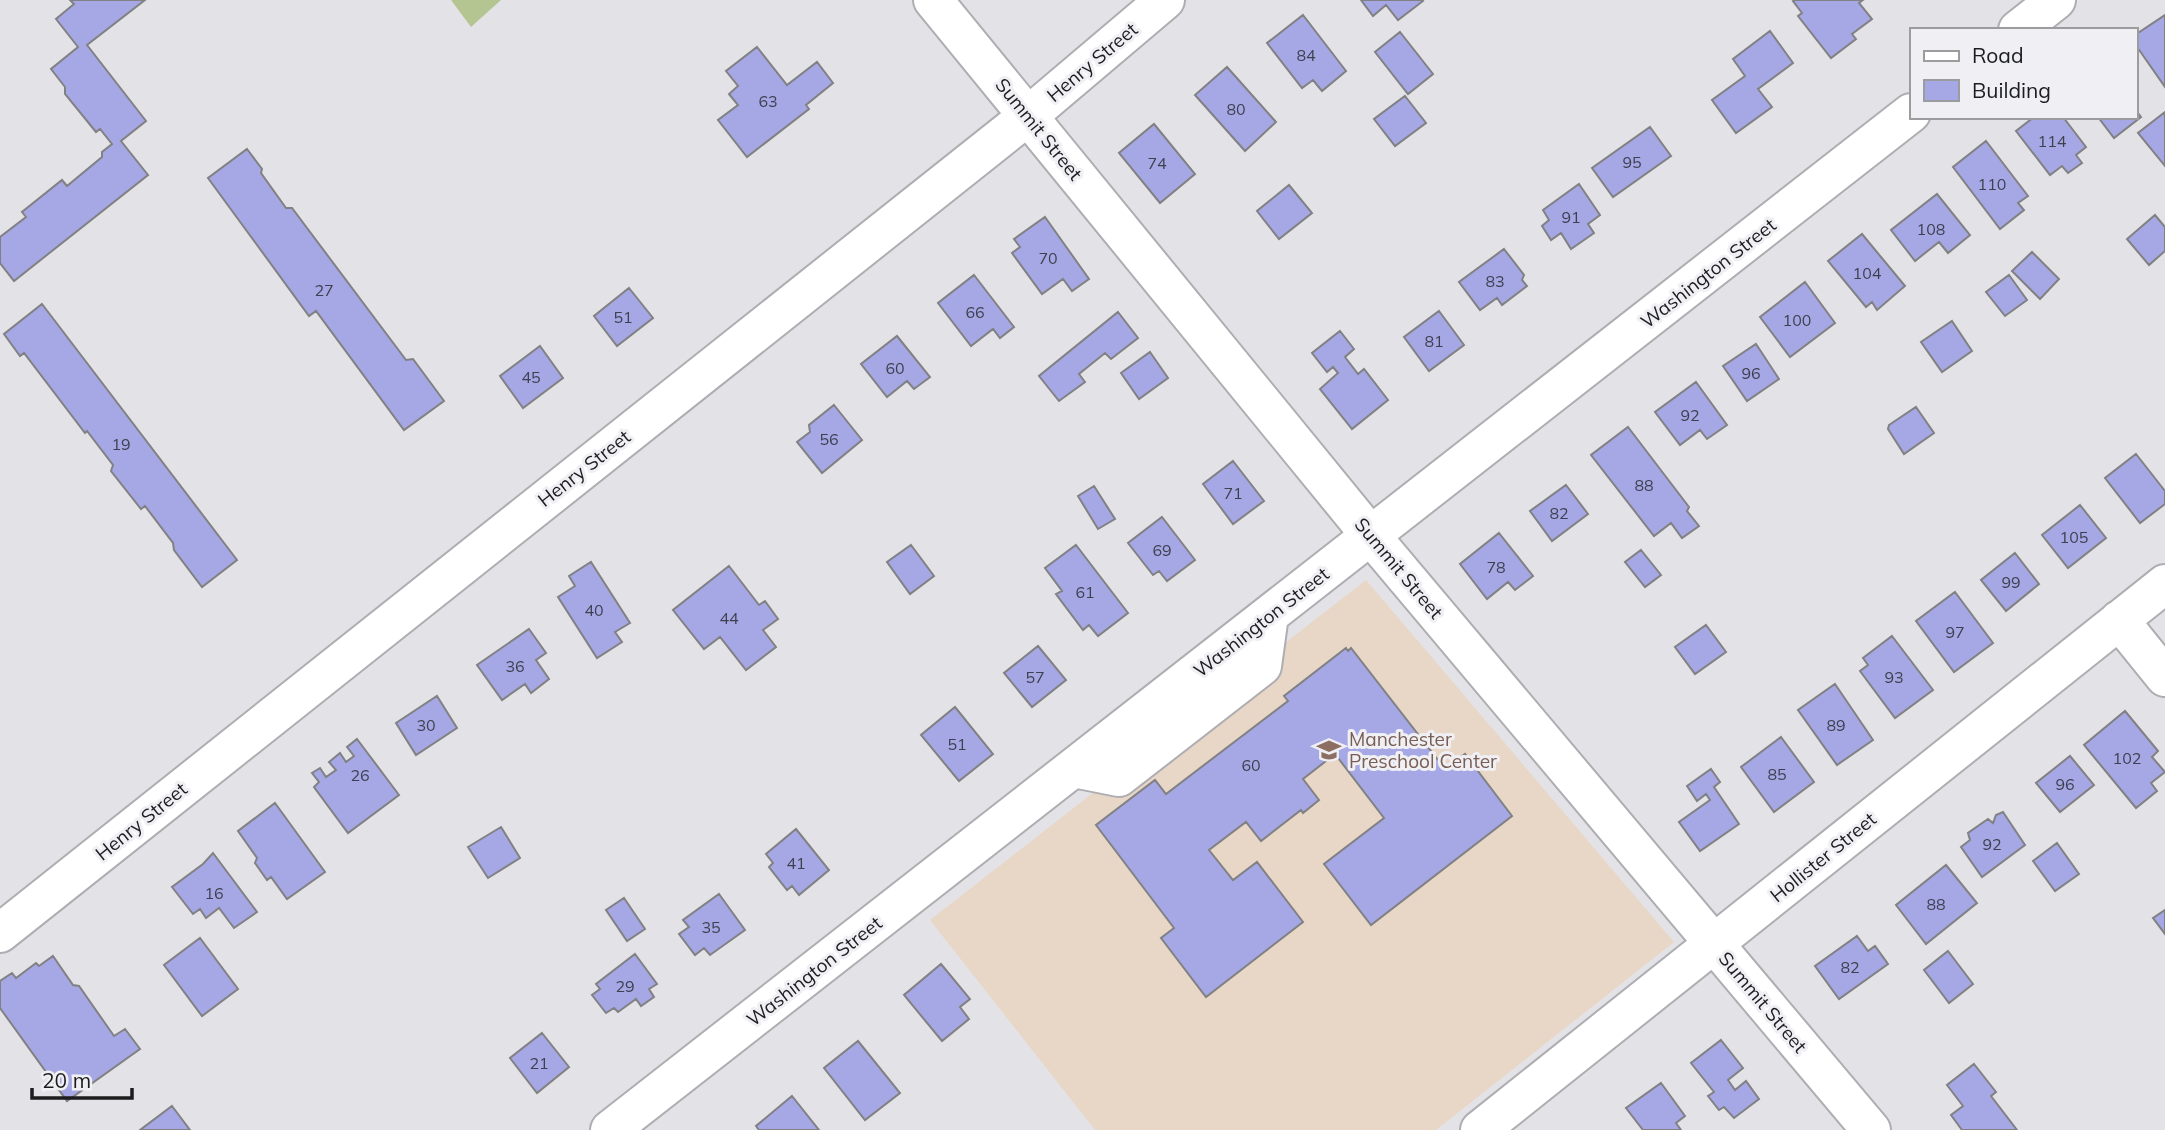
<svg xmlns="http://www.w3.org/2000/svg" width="2165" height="1130" viewBox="0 0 2165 1130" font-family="Mulish,sans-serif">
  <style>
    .education { fill: #e8d6c6 }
    .green { fill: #b4c592 }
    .building { fill: #a6a8e5; stroke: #818184; stroke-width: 2 }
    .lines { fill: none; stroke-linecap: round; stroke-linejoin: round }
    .minor-casing { stroke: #aeaeb2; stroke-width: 42 }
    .minor { stroke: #fff; stroke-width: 38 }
    .labels { text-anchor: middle; stroke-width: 6; stroke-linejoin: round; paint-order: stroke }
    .number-label { font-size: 16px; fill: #3e4050 }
    .street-label { font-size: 19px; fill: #1c1d1e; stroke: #f0f0f4 }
    .education-label { font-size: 19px; fill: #785e54; stroke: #f0f0f4; text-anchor: start }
  </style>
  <rect width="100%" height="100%" fill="#e3e3e7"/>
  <path class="education" d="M1366,580L1674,942L1436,1130H1095L930,920Z"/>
  <path class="green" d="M451,0H501L471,27Z"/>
  <path class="building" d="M70,0H145L87,45L146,121L121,141L148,175L14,281L0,263V237L26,217L22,212L62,180L67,186L102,157V152L112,144L100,129L96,132L65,94V87L51,69L78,47L56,19L74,4Z
    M1361,0H1422L1423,1L1398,20L1386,5L1373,16Z
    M1795,0H1863L1859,3L1872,19L1852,34L1856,39L1831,58L1798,16L1802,13L1793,1Z
    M1303,15L1346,71L1322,91L1313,80L1302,88L1267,43Z
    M2165,15V87L2135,44V35Z
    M1770,31L1793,63L1758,89L1772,107L1736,133L1712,100L1745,76L1733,59Z
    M1400,32L1433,74L1408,94L1375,52Z
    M757,47L787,85L817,62L833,83L806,105L809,109L747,157L718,120L738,105L729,94L738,86L726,71Z
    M1227,67L1276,122L1245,151L1195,95Z
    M1405,96L1426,123L1395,146L1374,119Z
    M2135,109L2141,117L2114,138L2098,117H2135Z
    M2165,112V166L2138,133Z
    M2034,117H2063L2086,147L2076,155L2082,163L2068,173L2062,166L2050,175L2016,131Z
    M1154,124L1195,174L1160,203L1119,153Z
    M1650,127L1671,156L1613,197L1592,168Z
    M1986,141L2028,196L2018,203L2024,210L2000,229L1953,167Z
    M247,149L262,169L261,173L286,208H292L406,360L413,359L444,401L404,430L316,311L309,316L208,178Z
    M1579,184L1600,215L1588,224L1594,233L1571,249L1561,233L1551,240L1542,226L1549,220L1543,210Z
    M1289,185L1312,213L1279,239L1257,211Z
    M1937,194L1970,235L1948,253L1939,242L1915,261L1891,230Z
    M2155,215L2165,227V251L2149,265L2127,239Z
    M1045,217L1089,279L1072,291L1063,279L1042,294L1012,253L1020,247L1014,239Z
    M1862,234L1905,286L1877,310L1872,302L1866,307L1828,261Z
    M1504,249L1524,275L1522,280L1527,286L1502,305L1497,298L1480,310L1459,282Z
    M2032,252L2059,279L2040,299L2012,271Z
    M974,275L1014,327L1000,338L993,329L971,346L938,303Z
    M2009,275L2027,300L2005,316L1986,292Z
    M1805,282L1835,323L1790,357L1760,317Z
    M629,288L653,318L617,346L594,316Z
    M42,304L237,560L202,587L174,550L173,543L145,506L141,509L111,471L113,465L87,431L85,433L24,353L20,356L4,334Z
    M1439,311L1464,345L1429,371L1404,337Z
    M1118,312L1138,338L1111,359L1105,353L1079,374L1085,382L1059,401L1039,376Z
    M1952,321L1972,351L1942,372L1921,342Z
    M1340,331L1354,349L1345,357L1358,374L1364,369L1388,400L1352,429L1320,389L1338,373L1333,367L1327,372L1312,353Z
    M897,336L930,377L914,389L907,381L887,397L861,364Z
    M1756,344L1779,379L1747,401L1723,366Z
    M540,346L563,378L523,408L500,376Z
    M1150,352L1168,378L1139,399L1121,373Z
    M1696,382L1727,425L1707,439L1700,430L1680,445L1655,412Z
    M834,405L862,440L822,473L797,442L810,432L809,425Z
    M1916,407L1934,433L1904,454L1888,429L1889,425Z
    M1628,427L1689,507L1687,511L1699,526L1682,538L1671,523L1654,536L1591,455Z
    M2136,454L2165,491V504L2140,523L2105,478Z
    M1233,461L1264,501L1233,524L1203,484Z
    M1566,485L1588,514L1552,541L1530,511Z
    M1094,486L1115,519L1098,529L1078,496Z
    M2080,505L2106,538L2068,568L2042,535Z
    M1162,517L1195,560L1167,581L1159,571L1153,575L1128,543Z
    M1499,533L1533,576L1515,590L1508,582L1487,599L1460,564Z
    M911,545L934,576L910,594L887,562Z
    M1076,545L1128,613L1098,636L1089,625L1083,630L1056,594L1062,591L1045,568Z
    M1641,550L1661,575L1645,587L1625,562Z
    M2015,553L2039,584L2006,611L1981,580Z
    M591,562L630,623L615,632L622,642L597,658L558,597L575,586L569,576Z
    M729,566L759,605L765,601L778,619L763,630L776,647L746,670L720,637L704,649L673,610Z
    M1955,592L1993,643L1954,672L1916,621Z
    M1706,625L1726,652L1695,674L1675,647Z
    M529,629L546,653L536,660L549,679L531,693L525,684L502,700L477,665Z
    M1892,636L1933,690L1895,718L1860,671L1868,665L1863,658Z
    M1038,646L1066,680L1032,707L1004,673Z
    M1346,648L1348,651L1351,648L1445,769L1465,754L1512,816L1371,925L1324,864L1384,818L1335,754L1303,779L1319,800L1303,813L1301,810L1261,841L1246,822L1209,850L1233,880L1257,862L1303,922L1206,997L1161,938L1174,928L1096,825L1155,780L1166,794L1288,701L1284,696Z
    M1835,684L1873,740L1837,765L1798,710Z
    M437,696L457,728L416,755L396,723Z
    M955,707L993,754L959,781L921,735Z
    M2125,711L2158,751L2152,757L2165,772L2151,783L2157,791L2136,808L2084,745Z
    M1781,737L1814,782L1774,812L1741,767Z
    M357,739L399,795L348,833L314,787L319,782L312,773L320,768L326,777L336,770L329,762L340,753L346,762L354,756L347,747Z
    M2070,756L2094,785L2060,812L2036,783Z
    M1711,769L1720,782L1714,787L1739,824L1700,851L1679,822L1710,800L1706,794L1697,801L1687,786Z
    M275,803L325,872L287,899L271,877L267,880L255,863L257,858L238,831Z
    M2003,812L2025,845L1982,877L1961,847L1970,840L1968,833L1988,819L1993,823L1996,815Z
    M501,827L520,858L488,878L468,847Z
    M796,829L829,870L799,895L792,886L787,890L769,867L773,863L766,854Z
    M2057,843L2079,874L2055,891L2033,861Z
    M213,853L257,912L234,928L219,908L206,918L200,909L193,914L172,887L203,864Z
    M1946,865L1977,903L1926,944L1896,905Z
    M719,894L745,930L710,955L704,948L695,955L679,934L689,927L683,920Z
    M624,898L645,929L627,941L606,910Z
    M2165,910V934L2153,918Z
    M1857,936L1868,951L1875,946L1888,964L1839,999L1815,966Z
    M200,938L238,989L202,1016L164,965Z
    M1948,951L1973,984L1949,1003L1924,970Z
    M635,954L657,984L649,989L654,997L641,1006L636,999L618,1012L614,1008L606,1013L592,995L600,989L596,984Z
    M53,956L73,985L79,986L114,1036L125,1029L140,1049L67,1101L0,1008V981L12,973L16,978L36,963L39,966Z
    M941,964L970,999L960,1007L969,1019L942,1041L904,995Z
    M542,1033L569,1067L537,1093L510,1058Z
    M1721,1040L1743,1068L1728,1080L1735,1090L1746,1081L1759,1099L1734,1118L1724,1107L1719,1110L1708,1096L1714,1092L1691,1063Z
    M858,1041L900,1093L865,1120L824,1068Z
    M1974,1064L1996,1092L1991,1096L2017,1130H1962L1951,1115L1963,1106L1947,1085Z
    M1661,1083L1685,1116L1676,1123L1681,1130H1643L1626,1108Z
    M792,1096L819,1130H759L756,1126Z
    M172,1106L190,1130H140Z"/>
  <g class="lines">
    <g class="minor-casing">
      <path id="minor" d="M933,0L1371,536L1871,1130
        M2018,30L2056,0
        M2119,620L2165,677
        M1074,768L1119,777L1262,666L1269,615
        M0,933L1028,116L1165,0
        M610,1130L1911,113
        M1480,1130L2165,584"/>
    </g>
    <use href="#minor" class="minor"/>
  </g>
  <defs>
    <g id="school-bare" transform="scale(1.89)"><path d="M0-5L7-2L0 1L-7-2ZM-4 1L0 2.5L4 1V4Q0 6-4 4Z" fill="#8d6e63" stroke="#f0f0f4" stroke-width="2.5" paint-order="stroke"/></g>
  </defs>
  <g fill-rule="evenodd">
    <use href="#school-bare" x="1329" y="750"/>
  </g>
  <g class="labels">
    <g class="number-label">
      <text x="1306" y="61">84</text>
      <text x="768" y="107">63</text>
      <text x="1236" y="115">80</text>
      <text x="2052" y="147">114</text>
      <text x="1632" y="168">95</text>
      <text x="1157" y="169">74</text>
      <text x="1992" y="190">110</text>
      <text x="1571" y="223">91</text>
      <text x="1931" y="235">108</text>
      <text x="1048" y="264">70</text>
      <text x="1867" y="279">104</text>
      <text x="1495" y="287">83</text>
      <text x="324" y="296">27</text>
      <text x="975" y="318">66</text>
      <text x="623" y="323">51</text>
      <text x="1797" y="326">100</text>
      <text x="1434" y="347">81</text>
      <text x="895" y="374">60</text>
      <text x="1751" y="379">96</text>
      <text x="531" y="383">45</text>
      <text x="1690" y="421">92</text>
      <text x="829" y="445">56</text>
      <text x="121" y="450">19</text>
      <text x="1644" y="491">88</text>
      <text x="1233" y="499">71</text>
      <text x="1559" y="519">82</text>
      <text x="2074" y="543">105</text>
      <text x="1162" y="556">69</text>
      <text x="1496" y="573">78</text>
      <text x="2011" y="588">99</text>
      <text x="1085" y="598">61</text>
      <text x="594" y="616">40</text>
      <text x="729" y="624">44</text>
      <text x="1955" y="638">97</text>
      <text x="515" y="672">36</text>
      <text x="1035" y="683">57</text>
      <text x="1894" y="683">93</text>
      <text x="426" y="731">30</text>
      <text x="1836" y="731">89</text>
      <text x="957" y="750">51</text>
      <text x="2127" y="764">102</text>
      <text x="1251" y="771">60</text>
      <text x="1777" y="780">85</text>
      <text x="360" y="781">26</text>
      <text x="2065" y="790">96</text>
      <text x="1992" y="850">92</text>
      <text x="796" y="869">41</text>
      <text x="214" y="899">16</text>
      <text x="1936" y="910">88</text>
      <text x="711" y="933">35</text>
      <text x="1850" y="973">82</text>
      <text x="625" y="992">29</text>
      <text x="539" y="1069">21</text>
    </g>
    <g class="street-label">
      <text transform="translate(1092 62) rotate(-40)" y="7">Henry Street</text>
      <text transform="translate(1039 129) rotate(51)" y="7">Summit Street</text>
      <text transform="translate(1708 273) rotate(-38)" y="7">Washington Street</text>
      <text transform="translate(584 468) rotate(-38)" y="7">Henry Street</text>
      <text transform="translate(1399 568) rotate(50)" y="7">Summit Street</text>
      <text transform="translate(1261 622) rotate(-38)" y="7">Washington Street</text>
      <text transform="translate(141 821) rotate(-39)" y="7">Henry Street</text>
      <text transform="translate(1823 857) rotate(-39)" y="7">Hollister Street</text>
      <text transform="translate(814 971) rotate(-38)" y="7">Washington Street</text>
      <text transform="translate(1763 1002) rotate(50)" y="7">Summit Street</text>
    </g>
    <g class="education-label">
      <text x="1349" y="746">Manchester<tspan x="1349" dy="22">Preschool Center</tspan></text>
    </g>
  </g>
  <rect x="1910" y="28" width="228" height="91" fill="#f0f0f4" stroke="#9b9c9e" stroke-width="2"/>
  <rect x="1924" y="51" width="35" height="10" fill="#ffffff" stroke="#9b9c9e" stroke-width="2"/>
  <text x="1972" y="63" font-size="21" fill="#1c1d1e">Road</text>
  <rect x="1924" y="80" width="35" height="21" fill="#a6a8e5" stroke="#9b9c9e" stroke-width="2"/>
  <text x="1972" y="98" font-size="21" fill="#1c1d1e">Building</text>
  <path d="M32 1088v10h100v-10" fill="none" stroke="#1c1d1e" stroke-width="3.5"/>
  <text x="42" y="1088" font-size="21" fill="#1c1d1e" stroke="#f0f0f4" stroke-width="5" paint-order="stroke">20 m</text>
</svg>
